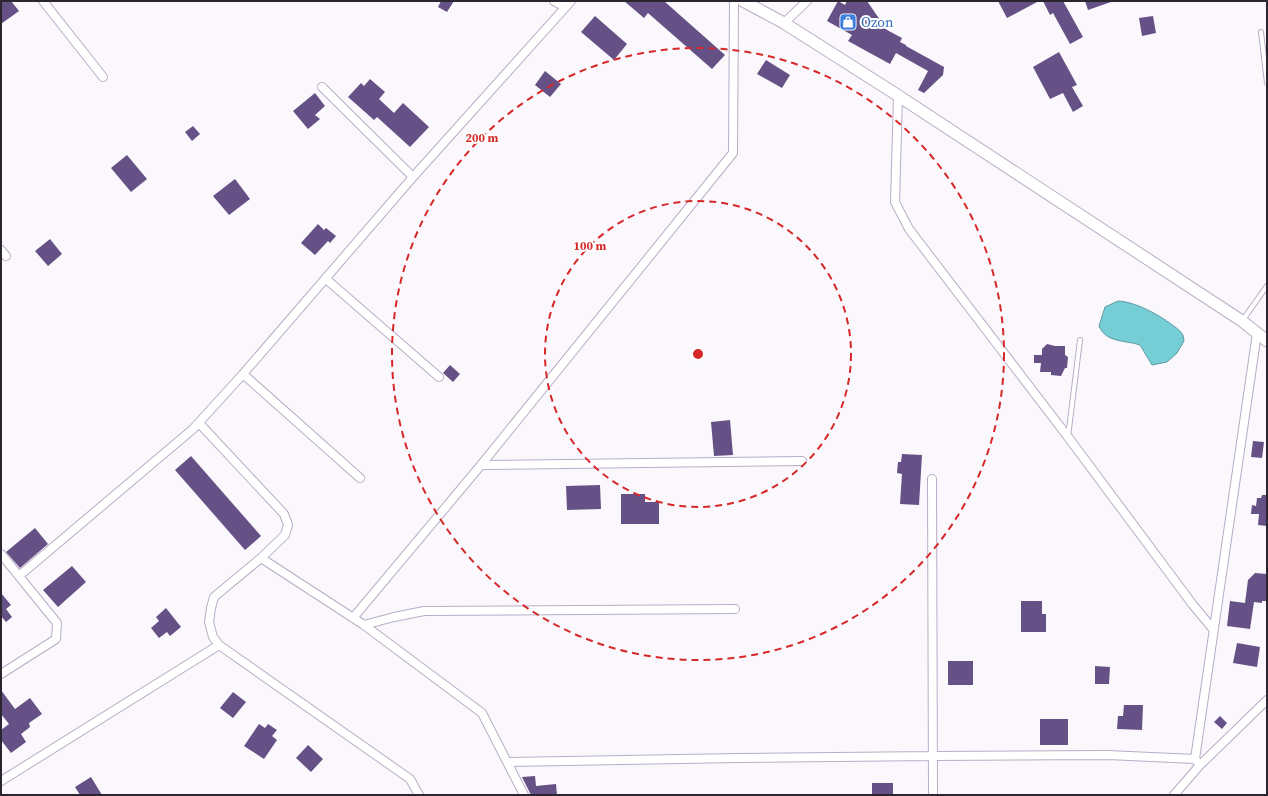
<svg xmlns="http://www.w3.org/2000/svg" width="1268" height="796" viewBox="0 0 1268 796" font-family="'Source Serif 4',serif">
  <style>
    .water { fill: #75cdd5; stroke: #5f9ba4 }
    .building { fill: #655185 }
    .lines { fill: none; stroke-linecap: round; stroke-linejoin: round }
    .service-casing { stroke: #b9acc7; stroke-width: 6 }
    .minor-casing { stroke: #b9acc7; stroke-width: 10 }
    .tertiary-casing { stroke: #b9acc7; stroke-width: 13 }
    .service { stroke: #fff; stroke-width: 4 }
    .minor { stroke: #fff; stroke-width: 8 }
    .tertiary { stroke: #fff; stroke-width: 11 }
    .ring { fill: none; stroke: #d62828; stroke-width: 2; stroke-dasharray: 7 5 }
    .labels { text-anchor: middle; stroke-width: 4; stroke-linejoin: round; paint-order: stroke }
    .shop-label { font-size: 14px; fill: #366cbe; stroke: #fff; text-anchor: start }
    .centre { fill: #d62828; stroke: #fff; stroke-width: 2 }
    .ring-label { font-size: 12px; text-anchor: middle; font-weight: bold; fill: #d62828; stroke: #fff; stroke-width: 4; stroke-linejoin: round; paint-order: stroke }
  </style>
  <rect width="100%" height="100%" fill="#fbf8fd"/>
  <path class="water" d="M1118,301C1138,302 1165,318 1180,331L1183,335L1184,341L1177,353L1167,362L1152,365L1140,345C1125,340 1106,343 1099,326L1105,307Z"/>
  <path class="building" d="M1,1H11L19,11L1,24Z
    M441,1H454L447,12L438,7Z
    M624,1H664L725,55L712,69L648,13L644,18Z
    M838,1L845,5L847,1H867L887,30L902,38L900,42L906,45V46L944,67L943,75L924,93L918,90L928,71L896,53L890,64L848,41L852,35L827,21Z
    M998,1H1039L1007,18Z
    M1043,1H1063L1083,37L1070,44L1053,13L1050,15Z
    M1085,1H1110L1111,2L1088,10Z
    M595,16L627,44L614,60L581,32Z
    M1153,16L1156,33L1142,36L1139,18Z
    M1059,52L1077,85L1072,87L1083,106L1073,112L1063,93L1050,99L1033,67Z
    M766,60L790,75L782,88L757,74Z
    M545,71L561,84L550,97L535,85Z
    M370,79L385,92L379,99L394,113L403,103L429,127L410,147L377,117L374,120L348,97L361,83L364,86Z
    M315,93L325,106L315,115L320,119L308,129L293,111Z
    M193,126L200,134L192,141L185,132Z
    M127,155L147,179L131,192L111,168Z
    M235,179L250,199L229,215L213,196Z
    M318,224L324,230L326,228L336,236L330,243L328,241L315,255L301,243Z
    M50,239L62,254L48,266L35,251Z
    M1047,344L1055,346H1065V355L1068,357L1067,368H1065L1061,376L1051,375V372H1040L1041,363H1034V355H1042V349Z
    M450,365L460,374L453,382L443,373Z
    M730,420L733,455L714,456L711,422Z
    M1253,441L1264,442L1262,458L1251,457Z
    M902,454L922,455L919,505L900,504L902,474L897,473L898,462H901Z
    M191,456L261,536L245,550L175,470Z
    M600,485L601,509L567,510L566,486Z
    M621,494H645V502H659V524H621Z
    M1262,495H1267V526L1258,525L1259,514H1251L1252,505L1256,506L1257,498H1261Z
    M35,528L48,544L20,568L6,552Z
    M72,566L86,582L58,607L43,590Z
    M1255,573L1267,574V601H1262V603L1254,602L1250,629L1227,626L1230,601L1245,603L1248,580Z
    M1,593L11,605L6,609L12,617L6,622L1,616Z
    M1021,601H1042V614H1046V632H1021Z
    M166,608L181,627L170,636L167,632L159,638L151,628L159,621L156,617Z
    M1237,643L1260,647L1257,667L1233,663Z
    M948,661H973V685H948Z
    M1095,666L1110,667L1109,684H1095Z
    M1,690L15,709L30,698L42,714L29,723L30,727L21,734L26,742L11,753L1,740V730L9,724L1,714Z
    M233,692L246,702L233,718L220,708Z
    M1124,705H1143L1142,730L1117,729L1118,716H1123Z
    M1220,716L1227,723L1222,729L1214,722Z
    M1040,719H1068V745H1040Z
    M259,724L265,728L268,724L277,730L272,736L277,740L264,759L244,746Z
    M308,745L323,759L311,772L296,758Z
    M535,776L536,786L556,784L557,795H531L522,777Z
    M91,777L102,795H80L75,787Z
    M872,783H893V795H872Z"/>
  <g class="lines">
    <g class="service-casing">
      <path id="service" d="M1261,32L1267,83
        M1242,321L1267,286
        M1068,437L1080,340"/>
    </g>
    <g class="minor-casing">
      <path id="minor" d="M43,1L103,77
        M554,1L565,7
        M784,23L807,1
        M322,87L413,177
        M898,96L895,202L909,229L1068,437L1193,605L1213,629
        M1,250L6,256
        M326,279L439,377
        M243,374L360,478
        M199,423L284,514L288,525L285,535L261,558L214,597L211,608L209,622L213,637L219,645L410,779L419,795
        M481,465L802,461
        M932,479L933,795
        M1,554L57,623L56,639L1,674
        M261,558L364,625L482,713L524,795
        M19,576L193,429L243,374L413,177L571,1
        M353,618L481,465L733,153L734,1
        M364,625L394,617L424,611L735,609
        M1195,759L1257,333
        M508,762L738,758L933,756L1108,755L1195,759L1200,765
        M1,781L219,645
        M1174,795L1200,765L1267,700"/>
    </g>
    <g class="tertiary-casing">
      <path id="tertiary" d="M743,1L784,23L891,91L1242,321L1267,341"/>
    </g>
    <use href="#service" class="service"/>
    <use href="#minor" class="minor"/>
    <use href="#tertiary" class="tertiary"/>
  </g>
  <g class="ring">
    <circle cx="698" cy="354" r="153"/>
    <circle cx="698" cy="354" r="306"/>
  </g>
  <defs>
    <g id="shop-square" transform="scale(0.9)"><rect x="-9" y="-9" width="18" height="18" rx="4" fill="#3f7fe0" stroke="#fff"/><path d="M-5-2.5h2.3a2.7 3.5 0 0 1 5.4 0H5L5.5 6h-11ZM-1.5-2.5h3a1.5 2.3 0 0 0-3 0Z" fill="#fff"/></g>
  </defs>
  <g fill-rule="evenodd">
    <use href="#shop-square" x="848" y="22"/>
  </g>
  <g class="labels">
    <g class="shop-label">
      <text x="861" y="27">Ozon</text>
    </g>
  </g>
  <circle cx="698" cy="354" r="6" class="centre"/>
  <g class="ring-label">
    <text x="482" y="142">200 m</text>
    <text x="590" y="250">100 m</text>
  </g>
  <rect width="1268" height="796" fill="none" stroke="#2b2530" stroke-width="4"/>
</svg>
